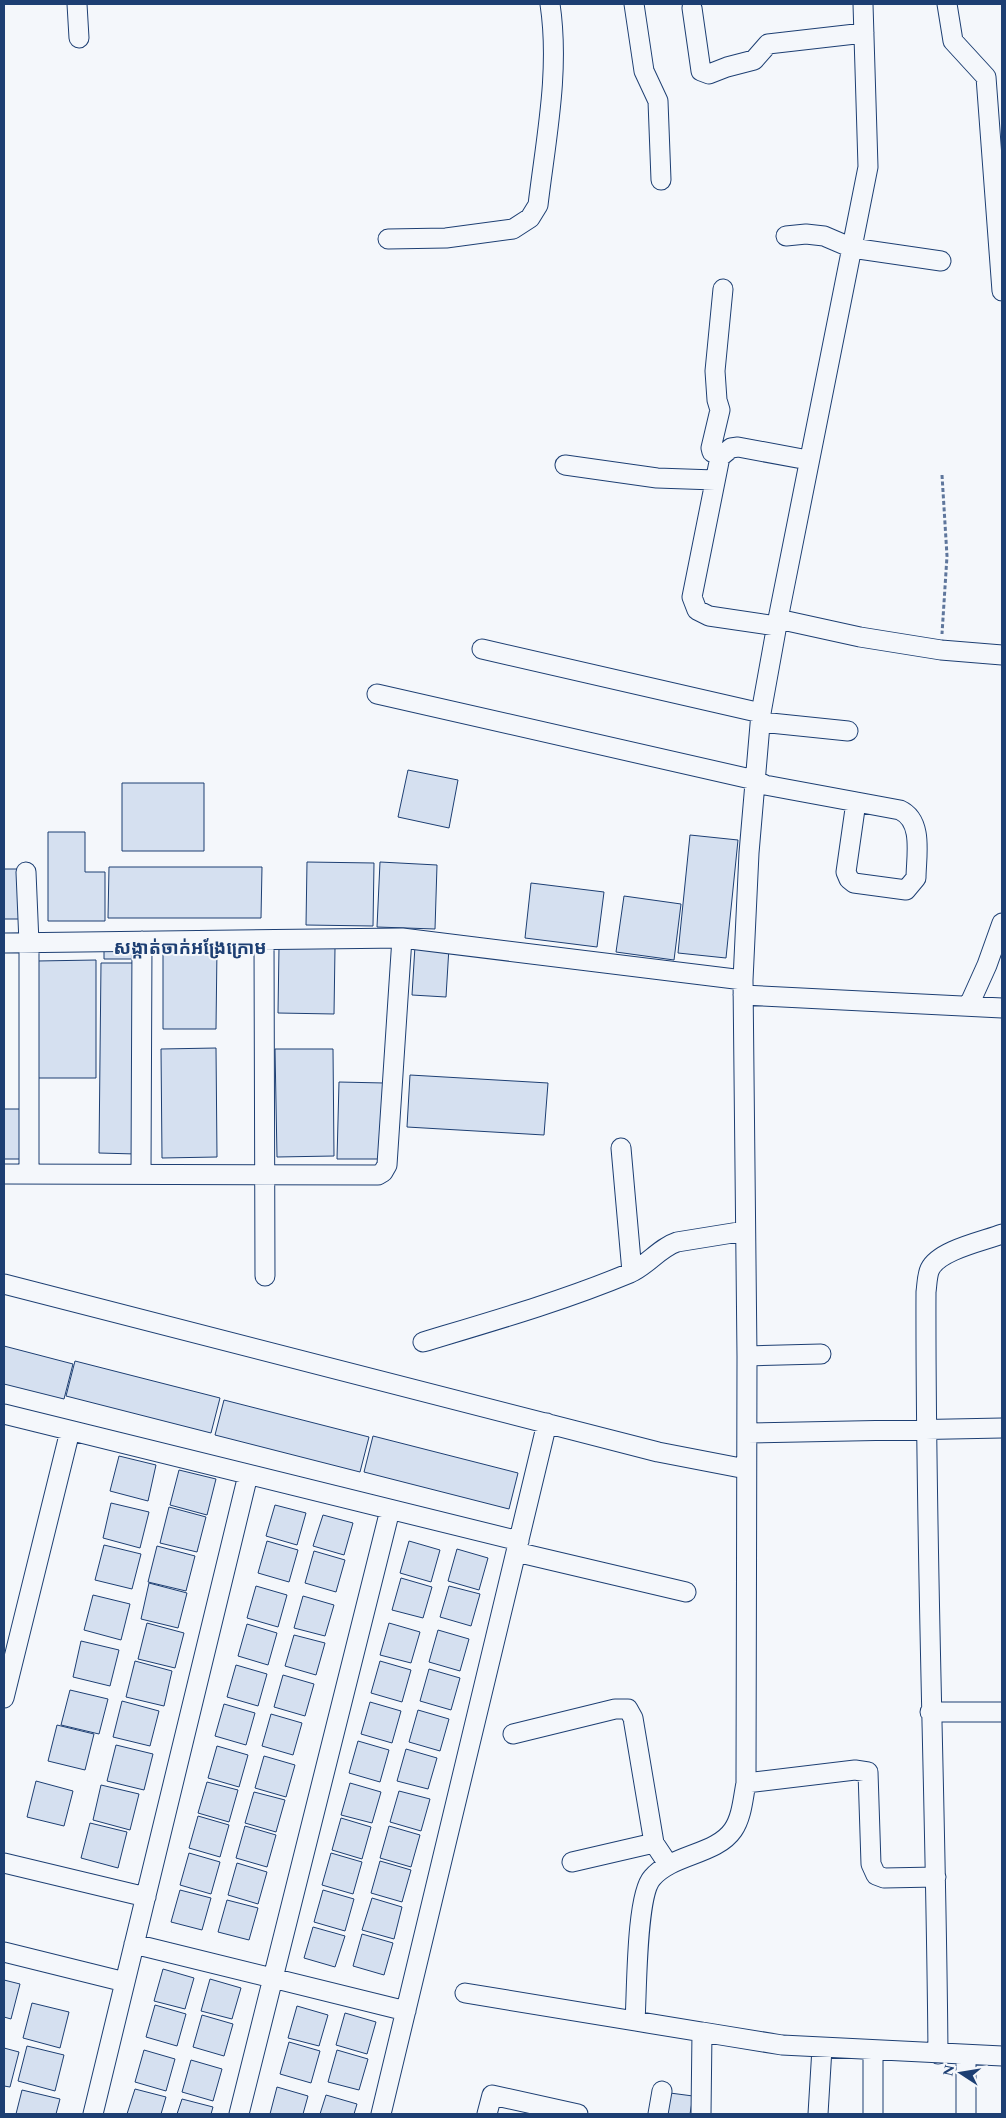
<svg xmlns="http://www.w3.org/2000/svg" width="1006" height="2118" viewBox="0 0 1006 2118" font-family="Spectral,'Noto Sans Khmer',serif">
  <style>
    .building { fill: #d5e0f0; stroke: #1d3f73 }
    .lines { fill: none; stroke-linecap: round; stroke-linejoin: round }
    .minor-casing { stroke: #1d3f73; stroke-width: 21 }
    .path { stroke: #5e769c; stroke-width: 3; stroke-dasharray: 4 2.5; stroke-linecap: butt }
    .minor { stroke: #f4f7fb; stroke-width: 19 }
    .labels { text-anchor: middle; stroke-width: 4; stroke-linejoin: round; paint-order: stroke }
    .quarter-label { font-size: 18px; font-weight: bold; fill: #1d3f73; stroke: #f4f7fb }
  </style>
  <rect width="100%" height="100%" fill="#f4f7fb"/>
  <path class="building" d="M408,770L458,780L449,828L398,817Z
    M122,783H204V851H122Z
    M48,832H85V872H105V921H48Z
    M690,835L738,840L726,958L678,953Z
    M307,862L374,863L373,926L306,925Z
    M380,862L437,865L435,929L377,927Z
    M109,867H262L261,918H108Z
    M4,869H20L21,919H4Z
    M531,883L604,892L597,947L525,938Z
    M624,896L681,904L674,960L616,952Z
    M415,946L449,947L446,997L412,995Z
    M279,947L335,948L334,1014L278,1013Z
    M104,948H137L136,959H104Z
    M163,948H217L216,1029H163Z
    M96,960V1078H36L37,961Z
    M101,963H139L136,1154L99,1153Z
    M216,1048L217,1157L162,1158L161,1049Z
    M275,1049H333L334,1156L277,1157Z
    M410,1075L548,1083L544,1135L407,1127Z
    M339,1082L384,1083L383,1159H337Z
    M4,1109H24L25,1159H4Z
    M4,1346L73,1364L64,1399L4,1384Z
    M75,1361L220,1398L211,1433L66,1396Z
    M224,1400L369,1437L360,1472L215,1435Z
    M373,1436L518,1473L509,1509L364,1472Z
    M119,1456L156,1465L148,1501L110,1491Z
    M179,1470L216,1479L207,1515L170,1505Z
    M111,1503L149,1512L140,1548L103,1538Z
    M275,1505L306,1513L297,1545L266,1536Z
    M169,1507L206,1517L197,1552L160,1543Z
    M323,1515L353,1523L344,1555L313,1546Z
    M267,1541L298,1550L289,1582L258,1573Z
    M409,1541L440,1550L431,1582L400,1573Z
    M104,1545L141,1554L132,1589L95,1580Z
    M157,1546L195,1556L186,1591L148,1582Z
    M457,1549L488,1558L479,1590L448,1581Z
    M314,1551L345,1560L336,1592L305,1583Z
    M401,1578L432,1587L423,1618L392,1610Z
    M149,1583L187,1593L178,1628L141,1619Z
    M256,1586L287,1595L278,1627L247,1618Z
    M449,1586L480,1594L471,1626L440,1617Z
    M93,1595L130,1604L121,1640L84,1630Z
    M303,1596L334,1605L325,1636L294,1628Z
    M147,1623L184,1633L175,1668L138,1659Z
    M389,1623L420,1632L411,1663L380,1655Z
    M247,1624L277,1633L268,1665L238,1656Z
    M438,1630L469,1639L460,1671L429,1662Z
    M294,1635L325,1643L316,1675L285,1666Z
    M81,1641L119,1650L110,1686L73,1677Z
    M135,1661L172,1671L164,1706L126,1697Z
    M380,1661L411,1670L402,1702L371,1693Z
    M236,1665L267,1674L258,1706L227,1697Z
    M429,1669L460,1678L451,1710L420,1701Z
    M283,1675L314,1684L305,1716L274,1707Z
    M70,1690L108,1699L99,1734L61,1725Z
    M122,1701L159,1711L150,1746L113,1737Z
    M370,1702L401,1711L392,1743L361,1734Z
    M224,1704L255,1713L246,1745L215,1736Z
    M418,1710L449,1719L440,1751L409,1742Z
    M271,1714L302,1723L293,1755L262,1746Z
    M57,1725L94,1734L85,1770L48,1761Z
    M358,1741L389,1750L380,1782L349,1773Z
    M116,1745L153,1754L144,1790L107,1781Z
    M217,1746L248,1755L239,1787L208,1778Z
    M406,1749L437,1758L428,1789L397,1781Z
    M264,1756L295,1765L286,1797L255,1788Z
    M36,1781L73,1791L64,1826L27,1817Z
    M207,1782L238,1790L229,1822L198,1813Z
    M350,1783L381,1792L372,1823L341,1815Z
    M101,1785L139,1794L130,1830L93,1820Z
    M399,1791L430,1799L421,1831L390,1822Z
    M254,1792L285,1800L276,1832L245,1823Z
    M198,1816L229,1825L220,1857L189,1848Z
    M341,1818L371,1827L362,1859L332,1850Z
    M90,1823L127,1832L118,1868L81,1858Z
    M245,1826L276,1835L267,1867L236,1858Z
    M389,1826L420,1835L411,1867L380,1858Z
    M189,1853L220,1862L211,1894L180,1885Z
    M331,1853L362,1862L353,1894L322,1885Z
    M380,1861L411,1870L402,1902L371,1893Z
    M237,1863L267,1872L258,1904L228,1895Z
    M180,1890L211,1898L202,1930L171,1922Z
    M323,1890L354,1899L345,1931L314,1922Z
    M372,1898L402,1907L394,1939L362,1930Z
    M227,1900L258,1908L249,1940L218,1932Z
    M313,1927L345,1936L335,1967L304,1958Z
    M362,1934L393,1943L384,1975L353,1966Z
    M163,1969L194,1978L185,2009L154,2001Z
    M210,1979L241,1988L232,2019L201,2011Z
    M4,1980L20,1984L11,2019L4,2017Z
    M32,2003L69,2012L60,2048L23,2038Z
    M155,2005L186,2014L177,2046L146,2037Z
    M297,2006L328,2015L319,2046L288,2038Z
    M345,2013L376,2022L367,2054L336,2045Z
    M202,2015L233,2024L224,2056L193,2047Z
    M289,2042L320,2051L311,2083L280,2074Z
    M27,2046L64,2055L55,2091L18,2081Z
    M4,2048L19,2052L10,2087L4,2086Z
    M144,2050L175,2059L166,2091L135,2082Z
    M337,2050L368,2059L359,2090L328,2082Z
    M191,2060L222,2069L213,2101L182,2092Z
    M277,2087L308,2096L303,2114H270Z
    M135,2089L166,2097L161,2114H127Z
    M22,2090L60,2099L56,2114H16Z
    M670,2093L693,2096L690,2114H667Z
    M326,2095L357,2104L354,2114H320Z
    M182,2099L213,2107L211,2114H177Z"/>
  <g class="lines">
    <g class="minor-casing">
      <path id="minor" d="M77,4L79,38
        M634,4L644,71L658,101L661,180
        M947,4L953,41L986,77L1002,291
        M692,8L701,71L709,74L727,67L754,60L768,44L864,33
        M786,236L806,234L824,236L852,248L941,261
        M388,239L446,238L513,229L530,218L538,205C546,138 560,71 550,4
        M720,457L712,452L711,448L720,410L717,400L715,371L723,289
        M565,465L657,478L715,480
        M778,619L860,637L941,650L1002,655
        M776,626L709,616L697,610L692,597L720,457L731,448L738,447L808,460
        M482,649L761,713
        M377,694L755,780L765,785L900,810C924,821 916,857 916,878L906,890L854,883L849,879L846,872L856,802
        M761,722L848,731
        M26,872L29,943V1174
        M264,940L265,1276
        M4,943L402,938L743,980
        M743,995L1002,1008
        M969,1005L987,965L1002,923
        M621,1148L632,1272
        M4,1174L378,1175L383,1172L387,1165L402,938
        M141,1174L142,941
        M4,1284L658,1452L746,1469
        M423,1342C493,1321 563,1301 630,1273C648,1265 659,1248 677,1242L745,1231
        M747,1356L821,1354
        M4,1414L519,1541
        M747,1433L1002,1428
        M516,1552L686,1592
        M4,1698L70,1431
        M930,1712H1002
        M513,1734L615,1709H628L633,1718L654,1843L668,1864
        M746,1783L855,1770L868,1772L871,1864L876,1875L884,1878L936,1877
        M572,1862L654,1843
        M4,1863L146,1897
        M134,1944L406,2011
        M4,1952L125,1982
        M465,1993L635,2021
        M702,2032L782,2045L1002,2056
        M938,2054C936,1800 925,1546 926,1292C927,1285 927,1275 930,1269C939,1250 984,1241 1002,1234
        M93,2114L248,1475
        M239,2114L390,1510
        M381,2114L547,1423
        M487,2114L492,2095L578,2114
        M658,2114L662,2091
        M701,2114L702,2032L635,2021C637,1992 636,1896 652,1878C672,1854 716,1855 733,1830C742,1817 743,1798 746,1783L747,1356L743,980L749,853L761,713L778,619L868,167L863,4
        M818,2114L822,2048
        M873,2114V2051
        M966,2114V2055"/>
    </g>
    <path class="path" d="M942,475L947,556L942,634"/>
    <use href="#minor" class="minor"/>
  </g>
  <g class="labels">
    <g class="quarter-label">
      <text x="190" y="954">សង្កាត់ចាក់អង្រែក្រោម</text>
    </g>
  </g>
  <rect width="1006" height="2118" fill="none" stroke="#1d3f73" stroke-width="10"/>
  <g transform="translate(961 2073) rotate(282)" stroke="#f4f7fb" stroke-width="4" paint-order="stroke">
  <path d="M0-4L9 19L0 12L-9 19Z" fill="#1d3f73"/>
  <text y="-8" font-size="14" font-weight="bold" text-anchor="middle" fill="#1d3f73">N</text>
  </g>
</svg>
